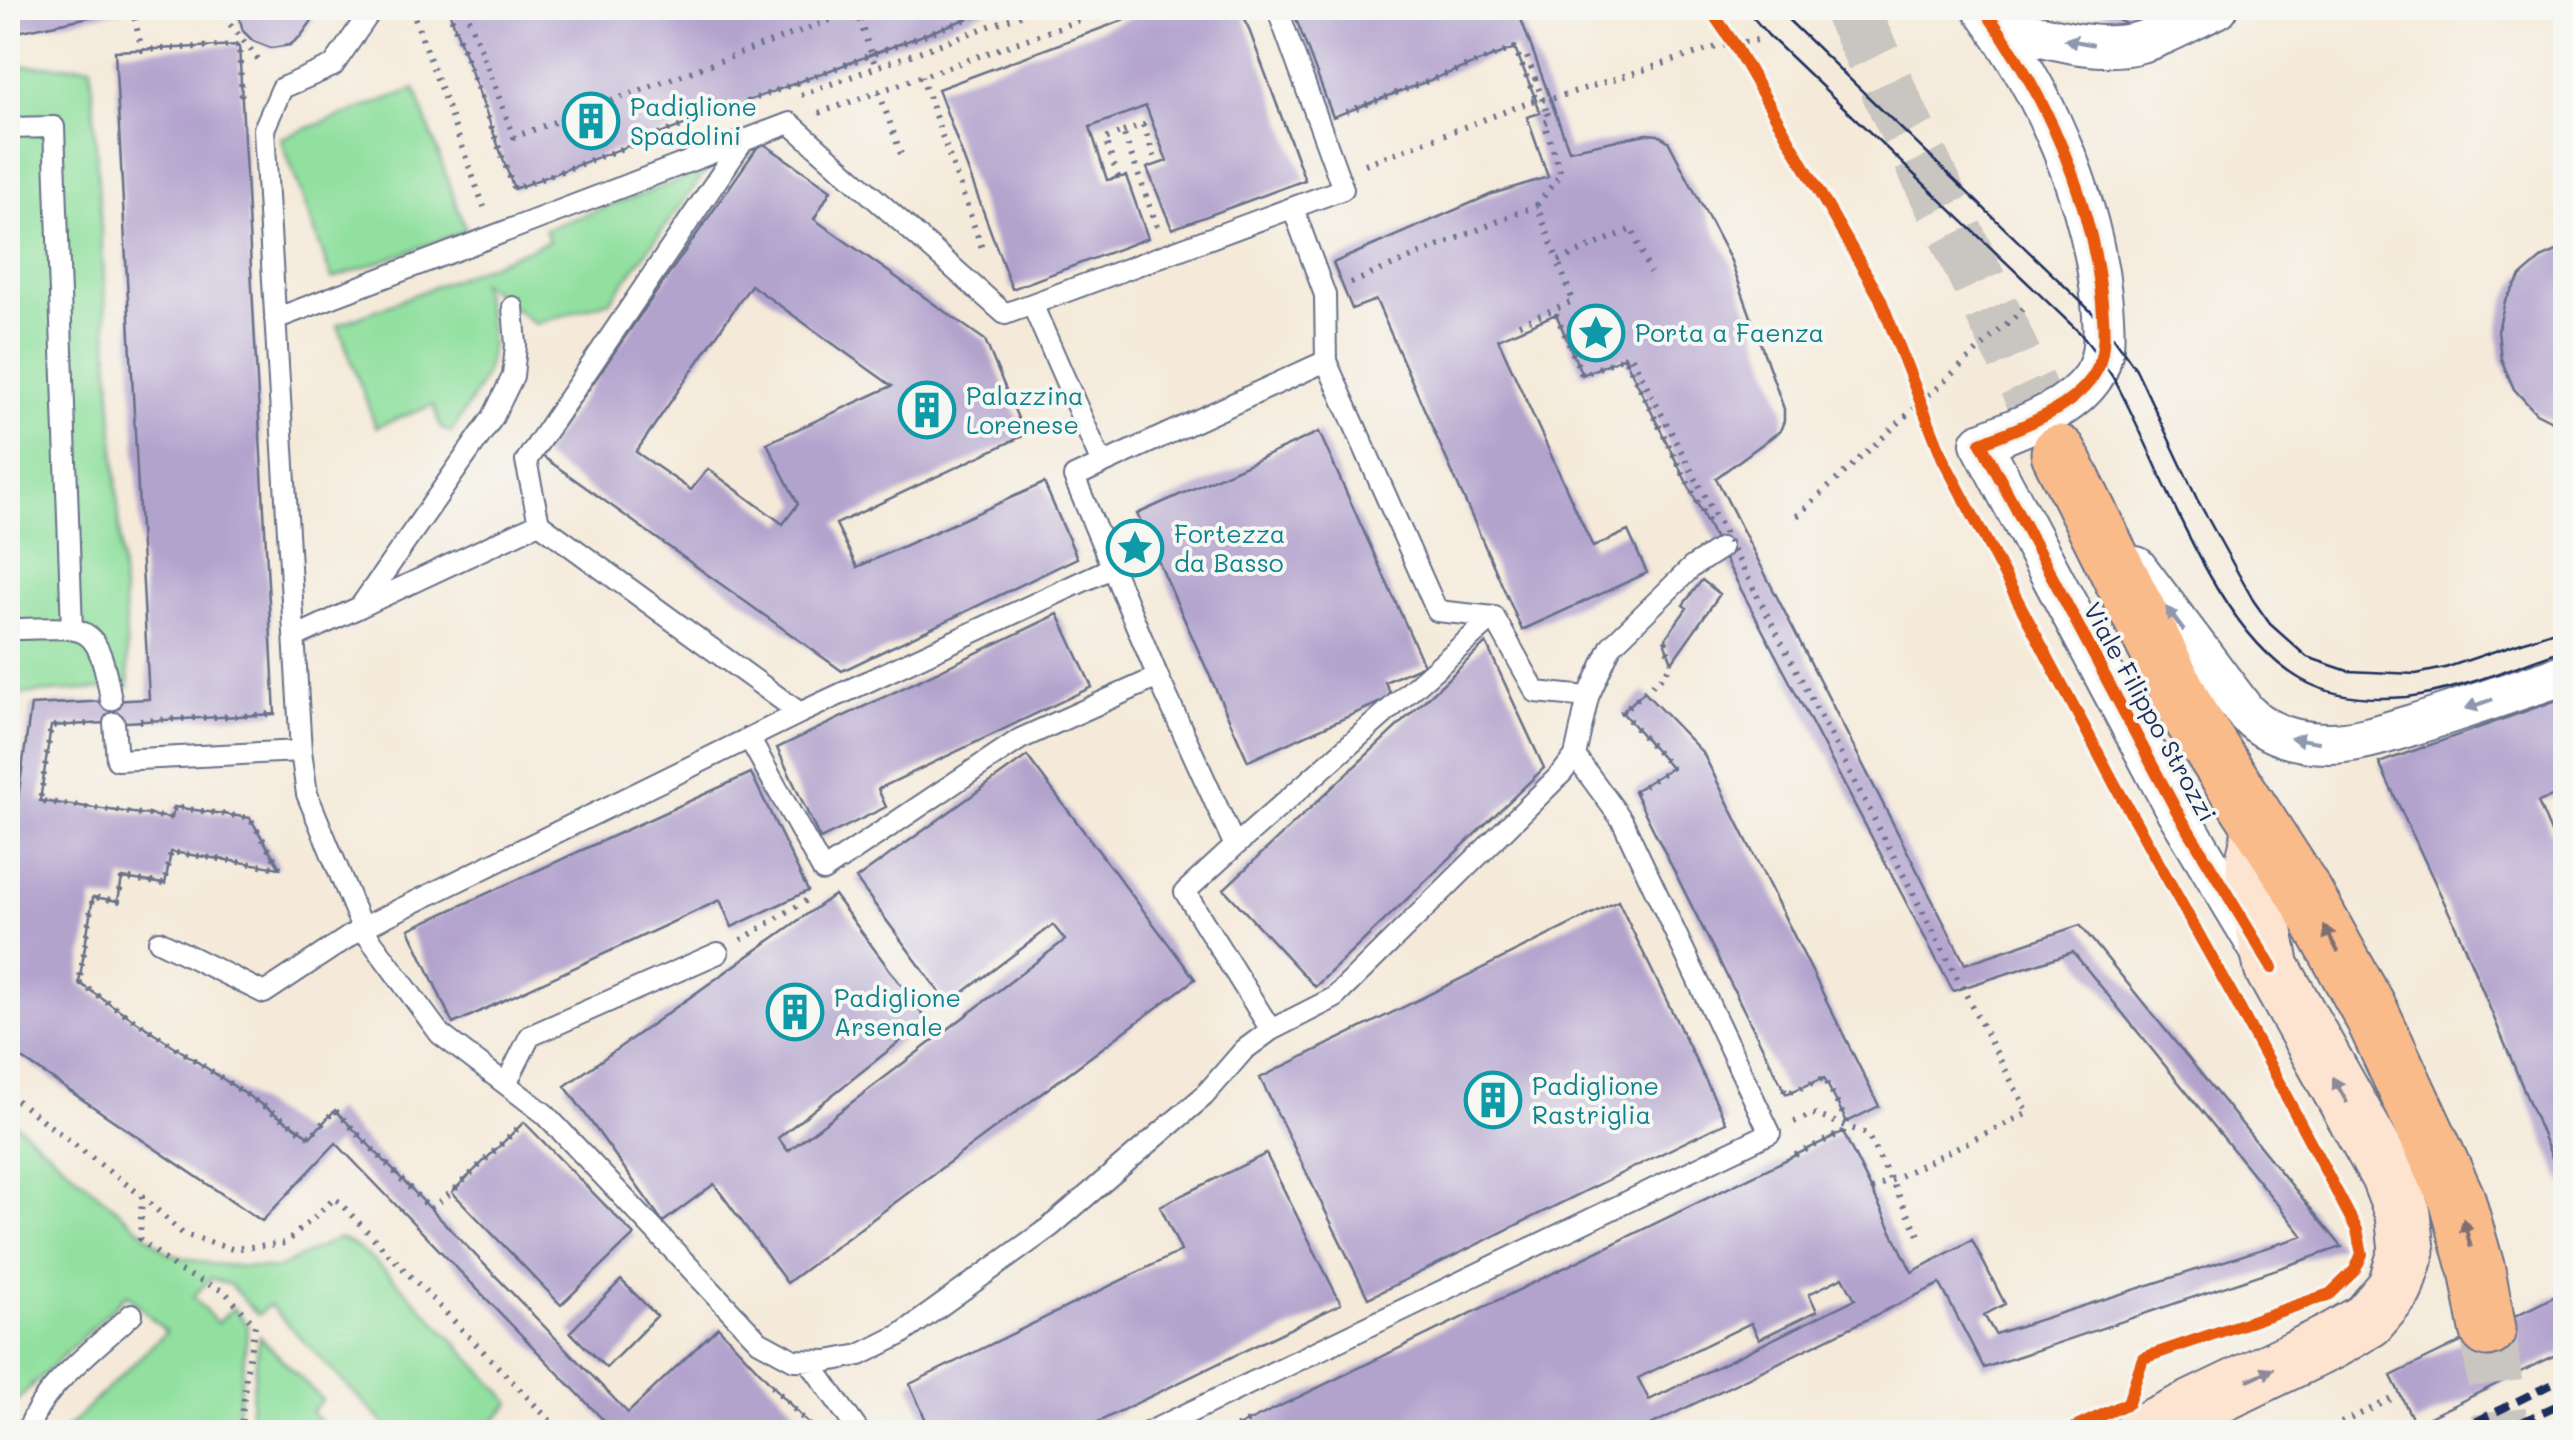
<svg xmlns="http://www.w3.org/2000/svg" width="2573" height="1440" viewBox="0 0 2573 1440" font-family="Mali,sans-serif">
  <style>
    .green { fill: #91e09f; stroke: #56887e; stroke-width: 2.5 }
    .building { fill: #b2a3cd; fill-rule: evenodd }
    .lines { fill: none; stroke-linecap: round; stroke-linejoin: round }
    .primary-tunnel { stroke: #c9c5c0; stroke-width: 55; stroke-dasharray: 55 28; stroke-linecap: butt }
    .lane-casing { stroke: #677089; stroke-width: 24 }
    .street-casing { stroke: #677089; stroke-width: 44 }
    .secondary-casing { stroke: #677089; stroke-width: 59 }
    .primary-casing { stroke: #677089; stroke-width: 59 }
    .path { stroke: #677089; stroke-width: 6; stroke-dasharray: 2.5 8; stroke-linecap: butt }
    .lane { stroke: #fff; stroke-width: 20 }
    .street { stroke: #fff; stroke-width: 40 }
    .secondary { stroke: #fde4d1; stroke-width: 55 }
    .primary { stroke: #fabb8b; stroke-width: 55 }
    .tram { stroke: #1b2f5e; stroke-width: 2.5 }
    .rail { stroke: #1b2f5e; stroke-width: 8; stroke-dasharray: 15 8; stroke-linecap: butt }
    .path-bridge { stroke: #677089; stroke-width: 6; stroke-dasharray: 2.5 8; stroke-linecap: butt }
    .cycleway-casing { stroke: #f6f6f2; stroke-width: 19 }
    .cycleway { stroke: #e8590c; stroke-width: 12 }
    .oneway { fill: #8d97ae }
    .oneway2 { fill: #7f6e72 }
    .oneway3 { fill: #8c8a98 }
    .labels { text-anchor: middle; stroke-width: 8; stroke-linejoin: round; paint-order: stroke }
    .culture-label { font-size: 25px; fill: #0d838f; stroke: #f6f6f2; text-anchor: start }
    .street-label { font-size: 25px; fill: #1b2f5e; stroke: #f6f6f2 }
  </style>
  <rect width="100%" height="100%" fill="#f6f6f2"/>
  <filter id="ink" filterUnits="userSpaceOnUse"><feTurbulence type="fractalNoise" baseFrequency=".01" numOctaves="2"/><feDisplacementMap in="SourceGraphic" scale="20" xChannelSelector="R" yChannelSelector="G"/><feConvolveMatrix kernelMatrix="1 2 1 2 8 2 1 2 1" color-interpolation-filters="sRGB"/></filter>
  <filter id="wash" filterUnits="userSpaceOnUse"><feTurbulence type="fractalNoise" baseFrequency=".0048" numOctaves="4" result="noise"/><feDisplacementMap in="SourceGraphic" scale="40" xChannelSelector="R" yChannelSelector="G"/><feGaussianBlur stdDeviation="2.25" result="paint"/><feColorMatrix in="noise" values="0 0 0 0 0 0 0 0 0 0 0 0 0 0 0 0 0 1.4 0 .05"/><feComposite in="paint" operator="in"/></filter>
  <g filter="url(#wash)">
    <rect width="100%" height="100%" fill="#f5ead9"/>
    <path class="green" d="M8,66H91L129,687L20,694L8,777Z
      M415,89L466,231L332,279L281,138Z
      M706,171L610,301L535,324L480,282C500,360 493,366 451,433L441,428L433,405L376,427L338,325L549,241L545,229Z
      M8,1117L169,1254L210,1264L276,1269L338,1238C368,1241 484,1374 511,1403L483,1432H392L269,1305L258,1315L230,1285L211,1278L193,1297L217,1323L233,1308L248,1326L235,1432H63L166,1332L127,1294L17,1400L8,1415Z
      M259,1336L322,1400L311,1412L331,1432H248Z"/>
    <g id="blocks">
      <path class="building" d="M8,8H127L128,9L8,34Z
        M237,8H321L301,36L290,45L271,48L253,41L243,31Z
        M448,8H995L514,189Z
        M1156,8H1241L1305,180L1172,229L1147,168L1167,161L1146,106L1090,127L1107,180L1126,176L1148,238L1012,289L938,89Z
        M1292,8H1517L1569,150L1646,134L1658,135L1668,141L1731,261L1784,409V421L1780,431L1716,478L1965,964L2080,925L2342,1247L1984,1368L1940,1284L1636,1432H1227L1843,1132L1912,1272L1972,1240L2005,1304L1984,1315L1995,1334L2303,1236L2073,952L1953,991L1726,561L1624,357L1582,375L1556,314L1498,339L1593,547L1628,531L1647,573L1522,630L1376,300L1352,309L1333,263L1492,194L1548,177L1527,117L1540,113L1536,100L1515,48L1333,117ZM1843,1277L1855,1299L1649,1400L1638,1378L1751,1323L1759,1339L1817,1311L1809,1294Z
        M2093,8H2164L2128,25Z
        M239,45L275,714L51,726L40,801L172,818L174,807L250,818L280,868L171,852L165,884L122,878L118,901L93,897L79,983L310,1137L335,1110L628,1413L718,1327L816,1432H615L336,1143L262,1221L8,1049V870L31,705L149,699L115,51Z
        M761,142L831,190L814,219L985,340L1025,435L836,524L857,567L1044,483L1077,558L842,671L542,456ZM751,285L892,386L767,443L798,504L783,524L708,469L691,490L636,452Z
        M2566,247V428L2536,413L2514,389L2501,359L2498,330L2505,301L2521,276L2543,257Z
        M1319,432L1424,665L1385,682L1392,697L1248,761L1137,514Z
        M1702,580L1720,594L1672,662L1665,644L1667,636L1687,608L1683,605Z
        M1058,614L1092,687L878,789L886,807L820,839L777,748Z
        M1486,643L1544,768L1315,987L1224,889Z
        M1644,692L1703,753L1879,1106L1847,1122L1824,1078L1786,1094L1634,791L1671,768L1622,712Z
        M2563,698L2566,792L2538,802L2566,868L2565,1189L2460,936L2379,763Z
        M1027,756L1195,979L787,1283L714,1184L663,1222L565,1086L834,895L927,1020L778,1138L788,1151L1065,940L1053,925L948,1004L856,879Z
        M751,773L808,891L732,927L720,900L453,1024L409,929Z
        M1618,901L1726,1122L1368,1298L1260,1078Z
        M524,1122L634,1235L561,1305L452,1192Z
        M1266,1154L1341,1304L1077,1432H931L910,1384L1181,1251L1160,1206Z
        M621,1280L657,1316L606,1368L570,1332Z
        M2566,1291V1350L2415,1424L2391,1376Z"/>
    </g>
  </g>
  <g filter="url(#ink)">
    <use href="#blocks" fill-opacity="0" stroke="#677089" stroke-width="2.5"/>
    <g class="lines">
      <path class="primary-tunnel" d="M1850,8L2059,453
        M2488,1329L2501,1432"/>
      <g class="lane-casing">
        <path id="lane" d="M373,8L333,66L282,88L264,129L301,751L307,794L362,928L440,1034L545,1114L759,1341L794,1360L828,1361L860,1355L900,1335L1050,1227L1204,1096L1244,1050L1271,1030L1334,998L1562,773L1575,756L1588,697L1611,646L1692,567L1721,548
          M8,128L54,127L72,629
          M1293,208L1325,295L1326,361
          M1032,304L1102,464
          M275,319L790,123L1005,314L1343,189L1277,8
          M539,523L526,461L742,143
          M360,607L539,523L800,713L1111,568
          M8,629C85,629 97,615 111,700
          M295,637L360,607L493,417L513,376L516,345L513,307
          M114,723L117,760L301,751
          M749,738L823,871L1020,739L1158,677
          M1235,846L1494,617
          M159,941L264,993L362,928L800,713
          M1271,1030L1185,892L1235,846L1158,677L1074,477L1326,361L1437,611L1494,617L1536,692L1588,697
          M506,1084L530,1036L718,953
          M809,1361L859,1432
          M28,1432C38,1389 100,1345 132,1314
          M1149,1432L1770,1133L1622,820L1575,756"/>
      </g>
      <g class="street-casing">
        <path id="street" d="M1983,8C2045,92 2092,198 2102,303C2104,327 2107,357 2092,378C2067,413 2019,427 1981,443L2175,808L2259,948
          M1996,25C2040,34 2093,54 2137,43C2165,36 2192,19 2217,8
          M2136,567L2245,712C2267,735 2298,743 2329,743C2356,743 2386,733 2412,725C2463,709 2514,691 2566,674"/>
      </g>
      <g class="secondary-casing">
        <path id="secondary" d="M2142,1432L2330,1342L2368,1320L2395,1288L2407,1250L2403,1214L2388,1175L2272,968L2254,876V860L2261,828"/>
      </g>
      <g class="primary-casing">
        <path id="primary" d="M2059,453L2191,718L2304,892L2373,1017L2457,1199L2477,1270L2488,1329"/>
      </g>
      <path class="path" d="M132,8L142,50L239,45L242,100
        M217,8L263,65
        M411,8L484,207
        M448,8L514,189L996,8
        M465,8L514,137L863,8
        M856,10L876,67
        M1830,15L1861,8
        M1527,57L1535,78
        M921,76L984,254
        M879,92L902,157
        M801,95L1039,8
        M1346,112L1515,48L1536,100
        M819,113L1114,8
        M1123,132L1143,125L1157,164
        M1365,164L1536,100L1551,99L1720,46L1758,40
        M1118,177L1105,139L1123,132L1158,229
        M1537,205L1561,174L1544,123L1550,120L1546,110
        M1351,283L1537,205L1558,261L1632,229L1650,273
        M1556,314L1582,375L1624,357L1708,523
        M1519,324L1573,301L1558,261
        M1624,357L1630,354L1699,485
        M1797,516L2024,308
        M1757,595L2028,1113L1937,1157
        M140,721L272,714
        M87,724L51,726L40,801L172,818L174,807L250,818L280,868L171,852L165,884L122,878L118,901L93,897L79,983L310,1137L335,1110L430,1209L452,1192L517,1129
        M1635,792L1671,768L1622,712L1665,674L1672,662L1665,644L1668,636
        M741,940L812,897
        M1784,1089L1786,1094L1824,1078L1847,1122L1843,1132L1789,1158
        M8,1094L142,1196L183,1234L232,1249L286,1243L335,1198L561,1432
        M1794,1122L1813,1114L1867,1134L1920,1237
        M142,1196L140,1239L176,1269L225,1292L255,1325L246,1374L241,1432
        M772,1386L816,1432
        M1227,1432L1252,1420
        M2322,1432L2398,1396
        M2385,1432L2409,1419"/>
      <use href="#lane" class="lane"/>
      <use href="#street" class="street"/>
      <use href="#secondary" class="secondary"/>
      <use href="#primary" class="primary"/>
      <path class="tram" d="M1745,8L1768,35L2079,332C2092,348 2105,364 2115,381C2164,469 2212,630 2302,680C2332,697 2371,700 2406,697C2460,691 2514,666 2566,649
        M1776,8L2104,324L2136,369L2197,499L2253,600L2270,624L2307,657L2348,671L2416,674L2445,668L2566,627"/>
      <path class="rail" d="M2455,1432L2566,1377
        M2501,1432L2566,1401"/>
      <path class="path-bridge" d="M1535,78L1546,110
        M1699,485L1757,595
        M1872,1190L1937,1157"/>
      <g class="cycleway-casing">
        <path id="cycleway" d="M1709,8L1734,44L1880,298L1943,459L2114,783L2233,996L2357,1230L2362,1254L2355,1270L2330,1294L2143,1358L2128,1403L2066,1432
          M1983,8C2045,92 2092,198 2102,303C2104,327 2107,357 2092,378C2067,413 2019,427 1981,443L2175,808L2272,968"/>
      </g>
      <use href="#cycleway" class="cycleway"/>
    </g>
    <defs><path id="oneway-solid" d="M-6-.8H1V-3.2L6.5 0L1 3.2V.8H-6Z" transform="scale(2.5)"/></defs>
    <g class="oneway">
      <use href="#oneway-solid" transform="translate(2079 42) rotate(-169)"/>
      <use href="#oneway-solid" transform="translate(2175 619) rotate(-127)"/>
      <use href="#oneway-solid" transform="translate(2479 704) rotate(161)"/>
      <use href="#oneway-solid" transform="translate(2305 740) rotate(-171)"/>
    </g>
    <g class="oneway2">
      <use href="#oneway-solid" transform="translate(2331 939) rotate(-119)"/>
      <use href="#oneway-solid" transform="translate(2467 1233) rotate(-105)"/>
    </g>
    <g class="oneway3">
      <use href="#oneway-solid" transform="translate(2340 1090) rotate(-119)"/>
      <use href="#oneway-solid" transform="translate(2261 1374) rotate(-25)"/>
    </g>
  </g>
  <defs>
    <g id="building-ring" transform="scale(2.875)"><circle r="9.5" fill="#f6f6f2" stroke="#0f9aa8" stroke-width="1.5"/><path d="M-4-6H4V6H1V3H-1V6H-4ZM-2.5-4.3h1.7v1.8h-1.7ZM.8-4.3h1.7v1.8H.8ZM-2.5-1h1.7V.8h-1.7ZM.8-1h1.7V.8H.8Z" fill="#0f9aa8"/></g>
    <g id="sight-ring" transform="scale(2.875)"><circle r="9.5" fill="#f6f6f2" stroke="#0f9aa8" stroke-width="1.5"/><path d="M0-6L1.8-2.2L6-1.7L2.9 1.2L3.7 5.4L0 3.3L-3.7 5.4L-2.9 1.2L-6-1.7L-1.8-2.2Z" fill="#0f9aa8"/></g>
  </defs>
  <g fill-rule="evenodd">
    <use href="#building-ring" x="591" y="121"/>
    <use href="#sight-ring" x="1596" y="333"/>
    <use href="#building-ring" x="927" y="410"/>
    <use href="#sight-ring" x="1135" y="548"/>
    <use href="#building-ring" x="795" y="1012"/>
    <use href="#building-ring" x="1493" y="1100"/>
  </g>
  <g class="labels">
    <g class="culture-label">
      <text x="630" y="116">Padiglione<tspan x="630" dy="29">Spadolini</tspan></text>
      <text x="1635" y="342">Porta a Faenza</text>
      <text x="966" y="405">Palazzina<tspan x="966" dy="29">Lorenese</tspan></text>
      <text x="1174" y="543">Fortezza<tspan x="1174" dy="29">da Basso</tspan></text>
      <text x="834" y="1007">Padiglione<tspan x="834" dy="29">Arsenale</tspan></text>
      <text x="1532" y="1095">Padiglione<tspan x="1532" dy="29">Rastriglia</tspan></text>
    </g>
    <g class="street-label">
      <text transform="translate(2150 712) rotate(61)" y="9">Viale Filippo Strozzi</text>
    </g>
  </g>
  <rect width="2573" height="1440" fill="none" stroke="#f6f6f2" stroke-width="40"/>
</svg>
